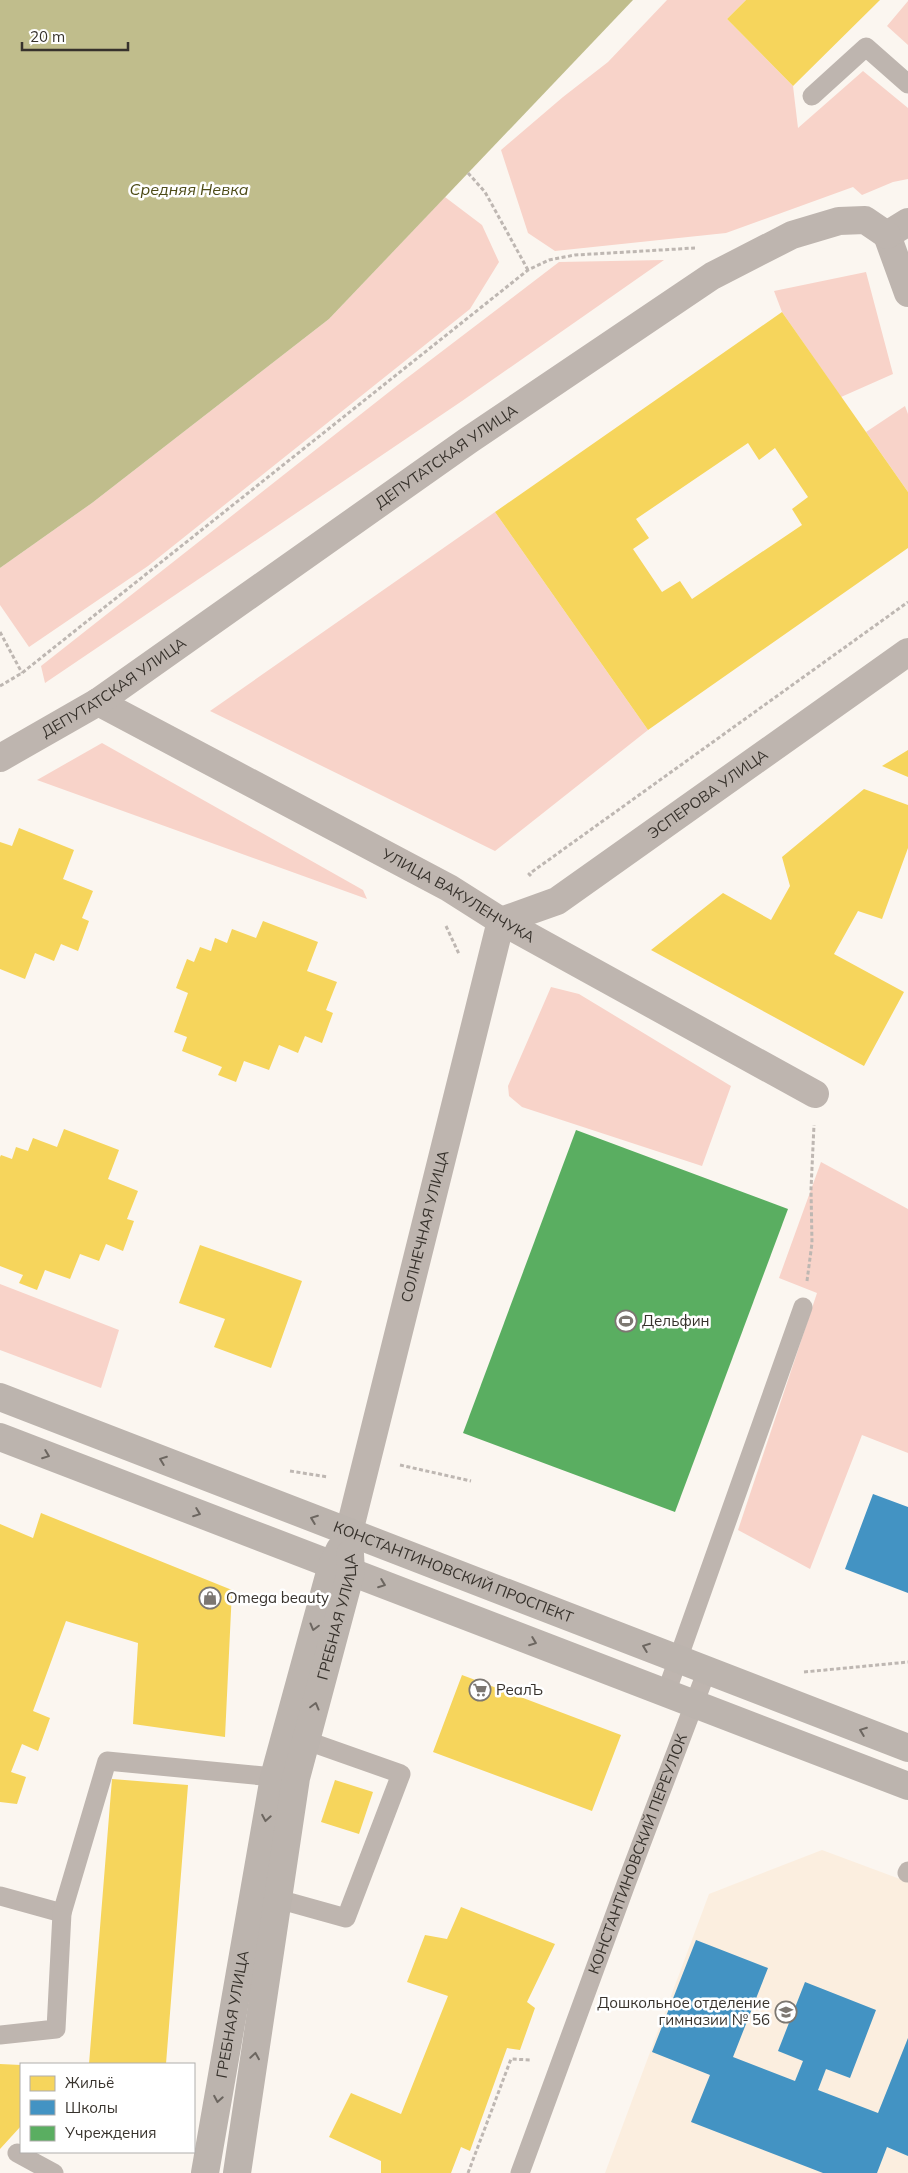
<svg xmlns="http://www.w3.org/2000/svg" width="908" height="2173" viewBox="0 0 908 2173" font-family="Mulish,sans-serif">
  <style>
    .built { fill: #fbeedf }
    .green { fill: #f8d3c9 }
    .water { fill: #c0bd8c }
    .homes { fill: #f6d55c; fill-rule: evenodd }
    .schools { fill: #4393c3 }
    .public { fill: #5aae61 }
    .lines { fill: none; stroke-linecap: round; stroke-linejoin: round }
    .path { stroke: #beb7b2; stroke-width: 3; stroke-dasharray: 4 2.5; stroke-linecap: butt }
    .lane { stroke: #beb5af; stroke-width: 19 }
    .street { stroke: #beb5af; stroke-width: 28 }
    .secondary { stroke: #bcb4ae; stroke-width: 28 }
    .oneway { stroke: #6c6660 }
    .labels { text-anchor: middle; stroke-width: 5; stroke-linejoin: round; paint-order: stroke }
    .street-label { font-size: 15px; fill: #37322c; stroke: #fff }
    .poi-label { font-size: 15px; fill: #37322c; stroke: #fff; text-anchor: start }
    .water-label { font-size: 16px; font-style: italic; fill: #4d4b17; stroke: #fff }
  </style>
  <rect width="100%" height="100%" fill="#fbf6f0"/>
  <path class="built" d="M822,1850L908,1882V2173H605L709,1894Z"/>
  <path class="green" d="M667,0H746L727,19L793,86L798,128L863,71L908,108V179L893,182L862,195L853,187L726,233L555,251L528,233L501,150L563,97L608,62Z
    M908,1V45L887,26Z
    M445,197L482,225L499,262L470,309L148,566L29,647L0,605V568L92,503L329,319Z
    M664,260L462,401L45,683L41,666L403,381L559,262Z
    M866,272L893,374L841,397L782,312L774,291Z
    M905,406L908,414V492L866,432Z
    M495,512L648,730L495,851L210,711Z
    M102,743L363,890L367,899L37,780Z
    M551,987L579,994L731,1086L702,1166L522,1107L509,1096L508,1086Z
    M821,1162L908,1209V1453L862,1435L810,1569L738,1530L817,1293L779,1278Z
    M0,1284L119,1330L101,1388L0,1350Z"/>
  <path class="water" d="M0,0H633L329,319L92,503L0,568Z"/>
  <path class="homes" d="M746,0H880L793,86L727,19Z
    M782,312L908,492V548L648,730L495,512ZM748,443L759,460L775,448L808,497L792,509L802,525L692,599L680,581L662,592L633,549L649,538L636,519Z
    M908,750V777L882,766Z
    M864,789L908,805V848L882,919L858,911L834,954L904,992L864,1066L651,950L723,893L771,920L790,886L782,857Z
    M19,828L74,850L63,879L93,891L82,918L89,921L78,951L61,944L54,961L35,953L25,979L0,969V842L12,846Z
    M263,921L318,942L307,971L337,982L326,1010L333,1013L322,1043L305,1036L298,1053L279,1045L269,1070L244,1061L236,1082L218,1075L222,1067L182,1051L187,1037L174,1032L188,993L176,988L187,959L194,962L200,947L211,951L215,938L227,943L232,929L256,938Z
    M64,1129L119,1150L108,1179L138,1191L127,1219L134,1221L123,1251L106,1244L99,1261L80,1254L70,1279L45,1270L37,1290L19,1283L23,1275L0,1266V1157L1,1155L12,1159L16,1147L28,1151L33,1138L57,1147Z
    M200,1245L302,1281L271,1368L214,1347L225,1319L179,1303Z
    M41,1513L232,1590L225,1737L133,1724L138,1643L66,1621L33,1711L50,1718L38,1751L22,1744L11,1772L26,1777L17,1804L0,1802V1524L33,1538Z
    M462,1675L621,1735L592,1811L433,1752Z
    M112,1779L188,1785L166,2064H89Z
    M335,1780L373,1792L359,1834L321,1822Z
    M461,1907L555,1944L527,2002L535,2008L520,2050L507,2048L470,2151L461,2147L451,2173H381V2161L329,2137L351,2093L401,2114L448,1996L407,1982L425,1935L447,1939Z
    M0,2064L21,2065V2126L0,2149Z"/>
  <path class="schools" d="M873,1494L908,1507V1593L845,1569Z
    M696,1940L768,1968L733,2057L795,2081L803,2061L778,2051L805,1982L876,2010L850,2078L826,2069L818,2090L878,2113L908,2038V2156L887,2147L877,2173H823L691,2122L710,2075L652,2052Z"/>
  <path class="public" d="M576,1130L788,1209L675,1512L463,1433Z"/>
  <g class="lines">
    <path class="path" d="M468,173L485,192L528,270
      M0,632L22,673
      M0,686L22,673L528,270L549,260L575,255L695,248
      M531,876L529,874L908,602
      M446,926L459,954
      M807,1281L812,1243L811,1189L814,1125
      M400,1465L471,1481
      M290,1471L328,1477
      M804,1672L908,1662
      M468,2173L511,2059L532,2060"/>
    <g class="lane">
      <path d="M812,96L866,47L908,84"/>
      <path d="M666,1693L803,1307"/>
      <path d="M907,1873L908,1871"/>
      <path d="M0,1896L62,1913"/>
      <path d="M267,1896L346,1918L401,1774L316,1744"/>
      <path d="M0,2035L56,2029L62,1913L107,1761L284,1778"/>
      <path d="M17,2153L54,2173"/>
      <path id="s1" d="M520,2173L626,1884L707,1670"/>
    </g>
    <g class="street">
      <path d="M887,235L908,293"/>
      <path d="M887,235L908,222"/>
      <path id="s2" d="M98,702L449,888L501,921L815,1094"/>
      <path id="s3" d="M0,758L98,702L469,440L712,276L792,235L839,221L865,220L887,235"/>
      <path id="s4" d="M349,1532L501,921L557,901L908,652"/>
    </g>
    <g class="secondary">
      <path id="s5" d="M0,1397L908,1748"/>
      <path d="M0,1437L908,1786"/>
      <path id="s6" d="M205,2173L274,1777L332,1565L340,1549"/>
      <path id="s7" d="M237,2173L296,1778L351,1572L350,1554"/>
    </g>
  </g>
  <defs><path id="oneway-chevron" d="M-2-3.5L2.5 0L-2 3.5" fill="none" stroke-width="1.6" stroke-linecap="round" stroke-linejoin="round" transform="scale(1.25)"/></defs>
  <g class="oneway">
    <use href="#oneway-chevron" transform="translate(46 1455) rotate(21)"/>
    <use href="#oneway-chevron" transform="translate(163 1460) rotate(-159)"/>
    <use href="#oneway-chevron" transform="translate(197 1513) rotate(21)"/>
    <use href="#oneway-chevron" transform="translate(314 1519) rotate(-159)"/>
    <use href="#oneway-chevron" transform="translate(382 1584) rotate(21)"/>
    <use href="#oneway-chevron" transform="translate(314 1627) rotate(105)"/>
    <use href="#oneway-chevron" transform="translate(533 1642) rotate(21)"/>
    <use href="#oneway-chevron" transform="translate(646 1647) rotate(-159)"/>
    <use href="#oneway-chevron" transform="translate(315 1706) rotate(-75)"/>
    <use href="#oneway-chevron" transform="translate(863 1731) rotate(-159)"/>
    <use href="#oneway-chevron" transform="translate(266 1818) rotate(100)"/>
    <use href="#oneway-chevron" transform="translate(255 2056) rotate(-81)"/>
    <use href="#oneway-chevron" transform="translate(218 2099) rotate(100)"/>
  </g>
  <defs>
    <g id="stadium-ring" transform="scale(1.125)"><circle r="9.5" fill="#fff" stroke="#7c7771" stroke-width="1.5"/><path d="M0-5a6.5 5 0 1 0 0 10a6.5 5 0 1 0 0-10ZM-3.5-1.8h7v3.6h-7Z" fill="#7c7771"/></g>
    <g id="shop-ring" transform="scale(1.125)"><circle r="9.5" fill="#fff" stroke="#7c7771" stroke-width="1.5"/><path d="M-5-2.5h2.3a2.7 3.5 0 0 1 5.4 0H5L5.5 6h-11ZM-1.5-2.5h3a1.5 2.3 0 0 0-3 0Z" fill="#7c7771"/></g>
    <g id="supermarket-ring" transform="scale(1.125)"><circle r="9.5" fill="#fff" stroke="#7c7771" stroke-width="1.5"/><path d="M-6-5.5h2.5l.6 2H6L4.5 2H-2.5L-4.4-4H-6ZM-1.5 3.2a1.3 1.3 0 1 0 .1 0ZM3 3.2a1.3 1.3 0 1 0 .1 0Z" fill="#7c7771"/></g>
    <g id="school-ring" transform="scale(1.125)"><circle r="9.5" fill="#fff" stroke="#7c7771" stroke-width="1.5"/><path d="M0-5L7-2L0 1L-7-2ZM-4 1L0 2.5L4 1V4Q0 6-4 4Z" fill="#7c7771"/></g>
  </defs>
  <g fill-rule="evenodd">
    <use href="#stadium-ring" x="626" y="1321"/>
    <use href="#shop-ring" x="210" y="1598"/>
    <use href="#supermarket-ring" x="480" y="1690"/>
    <use href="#school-ring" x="786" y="2012"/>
  </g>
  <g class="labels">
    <g class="street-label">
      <text dy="5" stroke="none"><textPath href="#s3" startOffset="539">ДЕПУТАТСКАЯ УЛИЦА</textPath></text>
      <text dy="5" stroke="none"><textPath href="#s3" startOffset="134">ДЕПУТАТСКАЯ УЛИЦА</textPath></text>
      <text dy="5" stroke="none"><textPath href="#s4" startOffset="874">ЭСПЕРОВА УЛИЦА</textPath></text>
      <text dy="5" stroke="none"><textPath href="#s2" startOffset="409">УЛИЦА ВАКУЛЕНЧУКА</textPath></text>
      <text dy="5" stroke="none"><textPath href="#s4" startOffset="315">СОЛНЕЧНАЯ УЛИЦА</textPath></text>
      <text dy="5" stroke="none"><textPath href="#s5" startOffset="486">КОНСТАНТИНОВСКИЙ ПРОСПЕКТ</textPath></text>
      <text dy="5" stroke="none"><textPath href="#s7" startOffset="566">ГРЕБНАЯ УЛИЦА</textPath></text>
      <text dy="5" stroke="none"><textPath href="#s1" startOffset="340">КОНСТАНТИНОВСКИЙ ПЕРЕУЛОК</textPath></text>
      <text dy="5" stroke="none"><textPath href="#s6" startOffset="161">ГРЕБНАЯ УЛИЦА</textPath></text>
    </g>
    <g class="poi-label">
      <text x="642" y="1326">Дельфин</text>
      <text x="226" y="1603">Omega beauty</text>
      <text x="496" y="1695">РеалЪ</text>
      <text x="770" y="2008" text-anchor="end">Дошкольное отделение<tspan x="770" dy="17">гимназии № 56</tspan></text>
    </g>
    <g class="water-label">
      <text x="189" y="195">Средняя Невка</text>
    </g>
  </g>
  <rect x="20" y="2063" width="175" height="90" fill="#ffffff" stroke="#afadab"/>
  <rect x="30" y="2076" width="25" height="15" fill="#f6d55c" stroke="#afadab"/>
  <text x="65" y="2088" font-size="15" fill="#37322c">Жильё</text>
  <rect x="30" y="2100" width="25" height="15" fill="#4393c3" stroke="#afadab"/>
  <text x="65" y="2113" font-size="15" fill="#37322c">Школы</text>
  <rect x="30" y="2126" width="25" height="15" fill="#5aae61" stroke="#afadab"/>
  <text x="65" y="2138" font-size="15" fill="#37322c">Учреждения</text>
  <path d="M22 42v8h106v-8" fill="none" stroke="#37322c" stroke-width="2.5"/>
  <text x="30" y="42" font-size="15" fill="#37322c" stroke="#ffffff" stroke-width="4" paint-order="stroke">20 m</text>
</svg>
